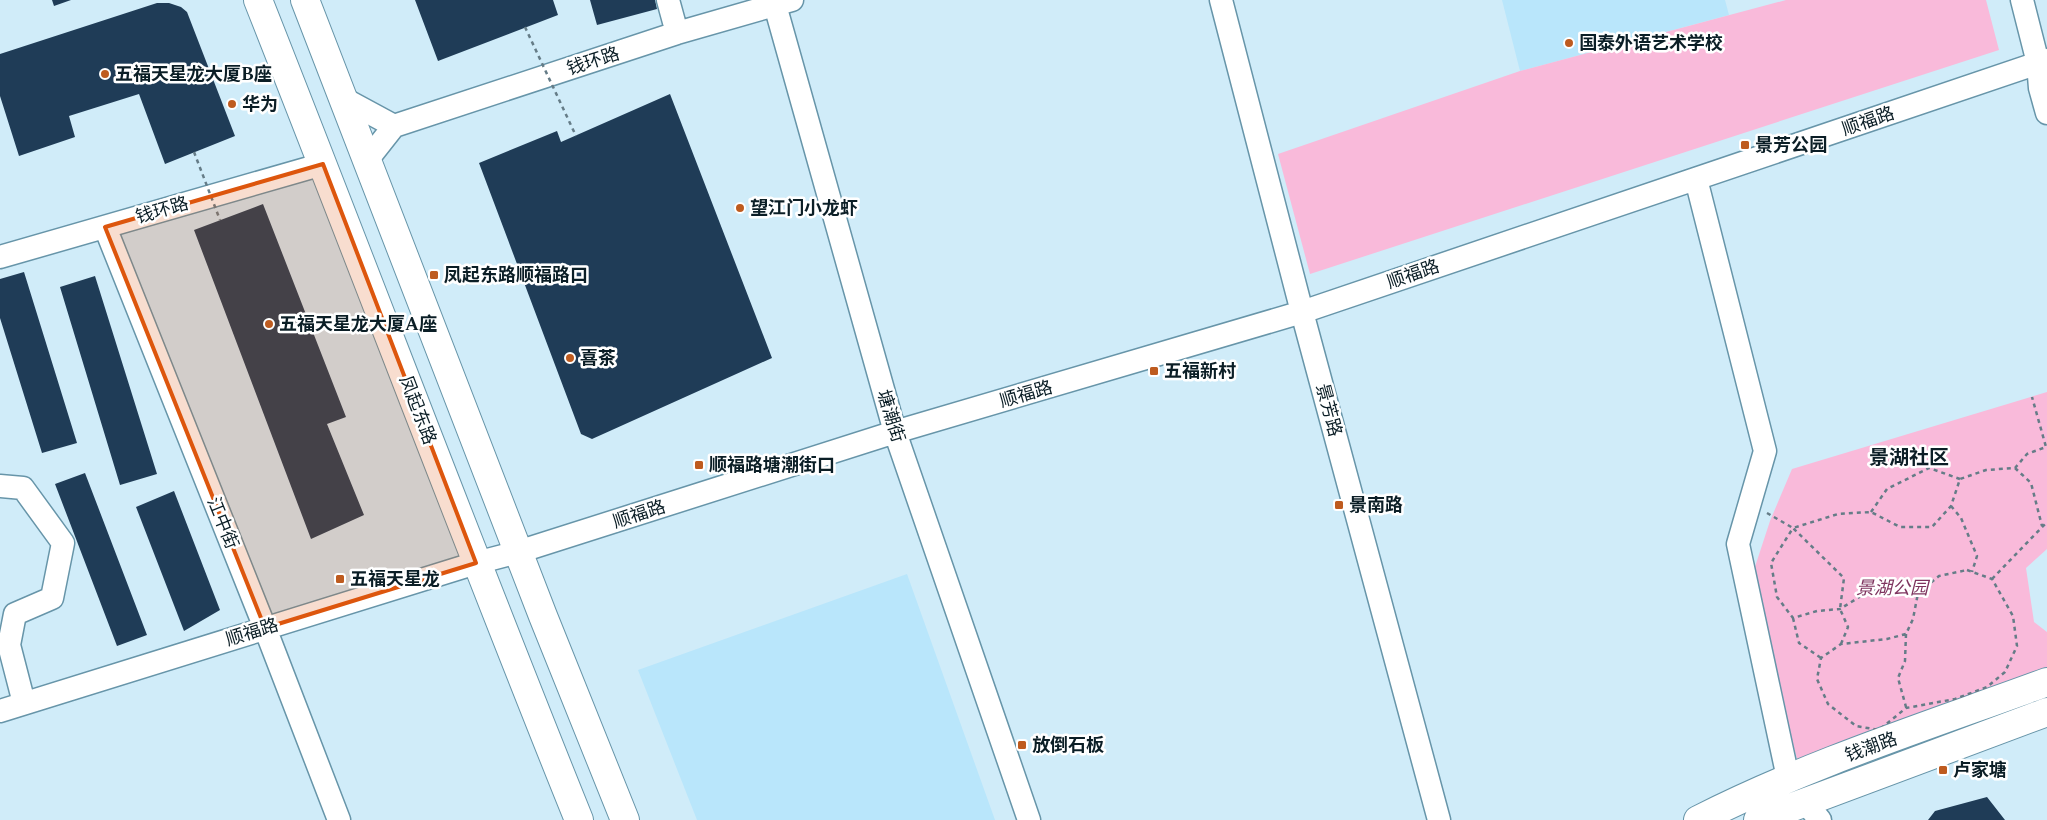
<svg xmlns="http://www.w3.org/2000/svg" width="2047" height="820" viewBox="0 0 2047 820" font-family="Spectral,'Noto Sans SC',serif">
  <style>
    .built { fill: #b9e6fb }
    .green { fill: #f9bada }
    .building { fill: #1f3c57 }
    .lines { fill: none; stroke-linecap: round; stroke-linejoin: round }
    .minor-casing { stroke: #6795a9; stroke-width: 25 }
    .major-casing { stroke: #6795a9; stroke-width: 30 }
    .path { stroke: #657c87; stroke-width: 2.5; stroke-dasharray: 4 4; stroke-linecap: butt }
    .minor { stroke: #fff; stroke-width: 22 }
    .major { stroke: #fff; stroke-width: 28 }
    .path-bridge { stroke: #657c87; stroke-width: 2.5; stroke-dasharray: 4 4; stroke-linecap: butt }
    .marked { fill: #dd560d; fill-opacity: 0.2; stroke: #dd560d; stroke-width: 4; stroke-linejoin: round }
    .poi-dot { fill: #be5b1f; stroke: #fff; stroke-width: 2 }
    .labels { text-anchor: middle; stroke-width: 5; stroke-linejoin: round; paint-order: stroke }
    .poi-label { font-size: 18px; font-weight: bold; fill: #0b1e26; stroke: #fff; text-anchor: start }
    .street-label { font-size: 18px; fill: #0b1e26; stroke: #fff }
    .park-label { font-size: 18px; font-style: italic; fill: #7e335e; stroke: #fff }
    .quarter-label { font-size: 20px; font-weight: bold; fill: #0b1e26; stroke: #fff }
  </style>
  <rect width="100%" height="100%" fill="#d0ecf9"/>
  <path class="built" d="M1502,0H1725L1729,15L1520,71Z
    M907,574L995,820H697L638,670Z"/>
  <path class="green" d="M1786,0H1986L1999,50L1310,274L1278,154L1520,71Z
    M2047,392V549L2026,568L2034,622L2047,632V684L1800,770L1750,582L1770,521L1792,469Z"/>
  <path class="building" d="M52,0H71L54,6Z
    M415,0H553L558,15L438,61Z
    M590,0H655L657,9L597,25Z
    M157,3H169L181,7L187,12L235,136L165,164L139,94L69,116L75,137L19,156L0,96V54Z
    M670,94L772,358L592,439L581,434L479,163L557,131L561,142Z
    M263,204L346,417L327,424L364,515L311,539L194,230Z
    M24,272L77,443L42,453L0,318V279Z
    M95,276L157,474L120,485L60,287Z
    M85,473L147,635L117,646L55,484Z
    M174,491L220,610L184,631L136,507Z
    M1987,797L2005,820H1928L1935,811Z"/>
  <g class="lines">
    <g class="minor-casing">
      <path id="minor" d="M668,0L677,33
        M1221,0L1302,312L1439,820
        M2022,0L2038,63L2040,88L2047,113
        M775,5L895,432L1029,820
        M344,99L394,126
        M368,159L394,126L677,33L792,0
        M1696,179L1765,451L1738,544L1788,778
        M105,227L265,628L339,820
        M0,257L323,164
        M0,486L23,488L63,543L52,598L15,614L9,645L24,703
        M0,711L476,563L518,552L895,432L1302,312L2047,60
        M1805,802L1820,820"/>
    </g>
    <g class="major-casing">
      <path id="major" d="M258,0C366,273 469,548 579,820
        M305,0L543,616L625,820
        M1698,820C1810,763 1930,725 2047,682
        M1758,820L2047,712"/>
    </g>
    <path class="path" d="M2015,468L2031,483L2042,526
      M1951,506L1961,518L1977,556L1972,572
      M1871,512L1887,489L1929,468L1960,479
      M1767,513L1793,528L1838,514L1871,512L1900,527H1932L1951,506L1960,479L1986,470L2015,468L2027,454L2046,447L2032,397
      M1967,570L1992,579L2013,616L2017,646L2005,672L1987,687L1955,699L1906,708L1879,730L1856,726L1828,704L1817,679L1821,658L1841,644L1887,639L1906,634L1913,619L1918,593L1939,576Z
      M1992,579L2047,522
      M1793,618L1799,643L1821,658
      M1906,634L1905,661L1898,678L1906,707
      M1841,644L1848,627L1840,609L1844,578L1793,528L1771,563L1777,597L1793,618L1817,611L1840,609L1869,591L1899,583L1918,593"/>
    <use href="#minor" class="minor"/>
    <use href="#major" class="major"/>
    <path class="path-bridge" d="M525,27L576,136
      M194,152L220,220"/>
  </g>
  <path class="marked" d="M323,164L476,563L265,628L105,227Z"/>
  <g class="poi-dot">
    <circle cx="1569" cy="43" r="5"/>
    <circle cx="105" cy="74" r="5"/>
    <circle cx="232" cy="104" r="5"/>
    <rect x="1740" y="140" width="10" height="10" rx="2.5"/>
    <circle cx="740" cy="208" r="5"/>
    <rect x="429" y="270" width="10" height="10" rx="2.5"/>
    <circle cx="269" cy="324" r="5"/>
    <circle cx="570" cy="358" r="5"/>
    <rect x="1149" y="366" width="10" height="10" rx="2.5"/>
    <rect x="694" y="460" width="10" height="10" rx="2.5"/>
    <rect x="1334" y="500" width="10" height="10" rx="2.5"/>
    <rect x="335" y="574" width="10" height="10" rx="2.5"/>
    <rect x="1017" y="740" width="10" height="10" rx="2.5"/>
    <rect x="1938" y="765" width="10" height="10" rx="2.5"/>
  </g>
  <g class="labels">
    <g class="poi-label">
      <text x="1579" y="49">国泰外语艺术学校</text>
      <text x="115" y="80">五福天星龙大厦B座</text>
      <text x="242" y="110">华为</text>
      <text x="1755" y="151">景芳公园</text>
      <text x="750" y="214">望江门小龙虾</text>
      <text x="444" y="281">凤起东路顺福路口</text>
      <text x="279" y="330">五福天星龙大厦A座</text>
      <text x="580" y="364">喜茶</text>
      <text x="1164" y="377">五福新村</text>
      <text x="709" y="471">顺福路塘潮街口</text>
      <text x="1349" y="511">景南路</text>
      <text x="350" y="585">五福天星龙</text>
      <text x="1032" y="751">放倒石板</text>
      <text x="1953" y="776">卢家塘</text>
    </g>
    <g class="street-label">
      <text transform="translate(593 61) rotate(-18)" y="6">钱环路</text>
      <text transform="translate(1868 121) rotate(-19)" y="6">顺福路</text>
      <text transform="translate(162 210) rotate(-16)" y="6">钱环路</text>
      <text transform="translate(1413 274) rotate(-19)" y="6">顺福路</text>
      <text transform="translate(1026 394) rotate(-16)" y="6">顺福路</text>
      <text transform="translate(418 410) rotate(69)" y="6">凤起东路</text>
      <text transform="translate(1329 410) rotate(75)" y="6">景芳路</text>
      <text transform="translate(891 416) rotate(73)" y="6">塘潮街</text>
      <text transform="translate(639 514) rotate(-18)" y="6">顺福路</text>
      <text transform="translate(223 523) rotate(68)" y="6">江中街</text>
      <text transform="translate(252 632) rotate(-17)" y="6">顺福路</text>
      <text transform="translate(1871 747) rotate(-20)" y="6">钱潮路</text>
    </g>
    <g class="park-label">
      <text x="1892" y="594">景湖公园</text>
    </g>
    <g class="quarter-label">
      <text x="1909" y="464">景湖社区</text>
    </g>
  </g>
</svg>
